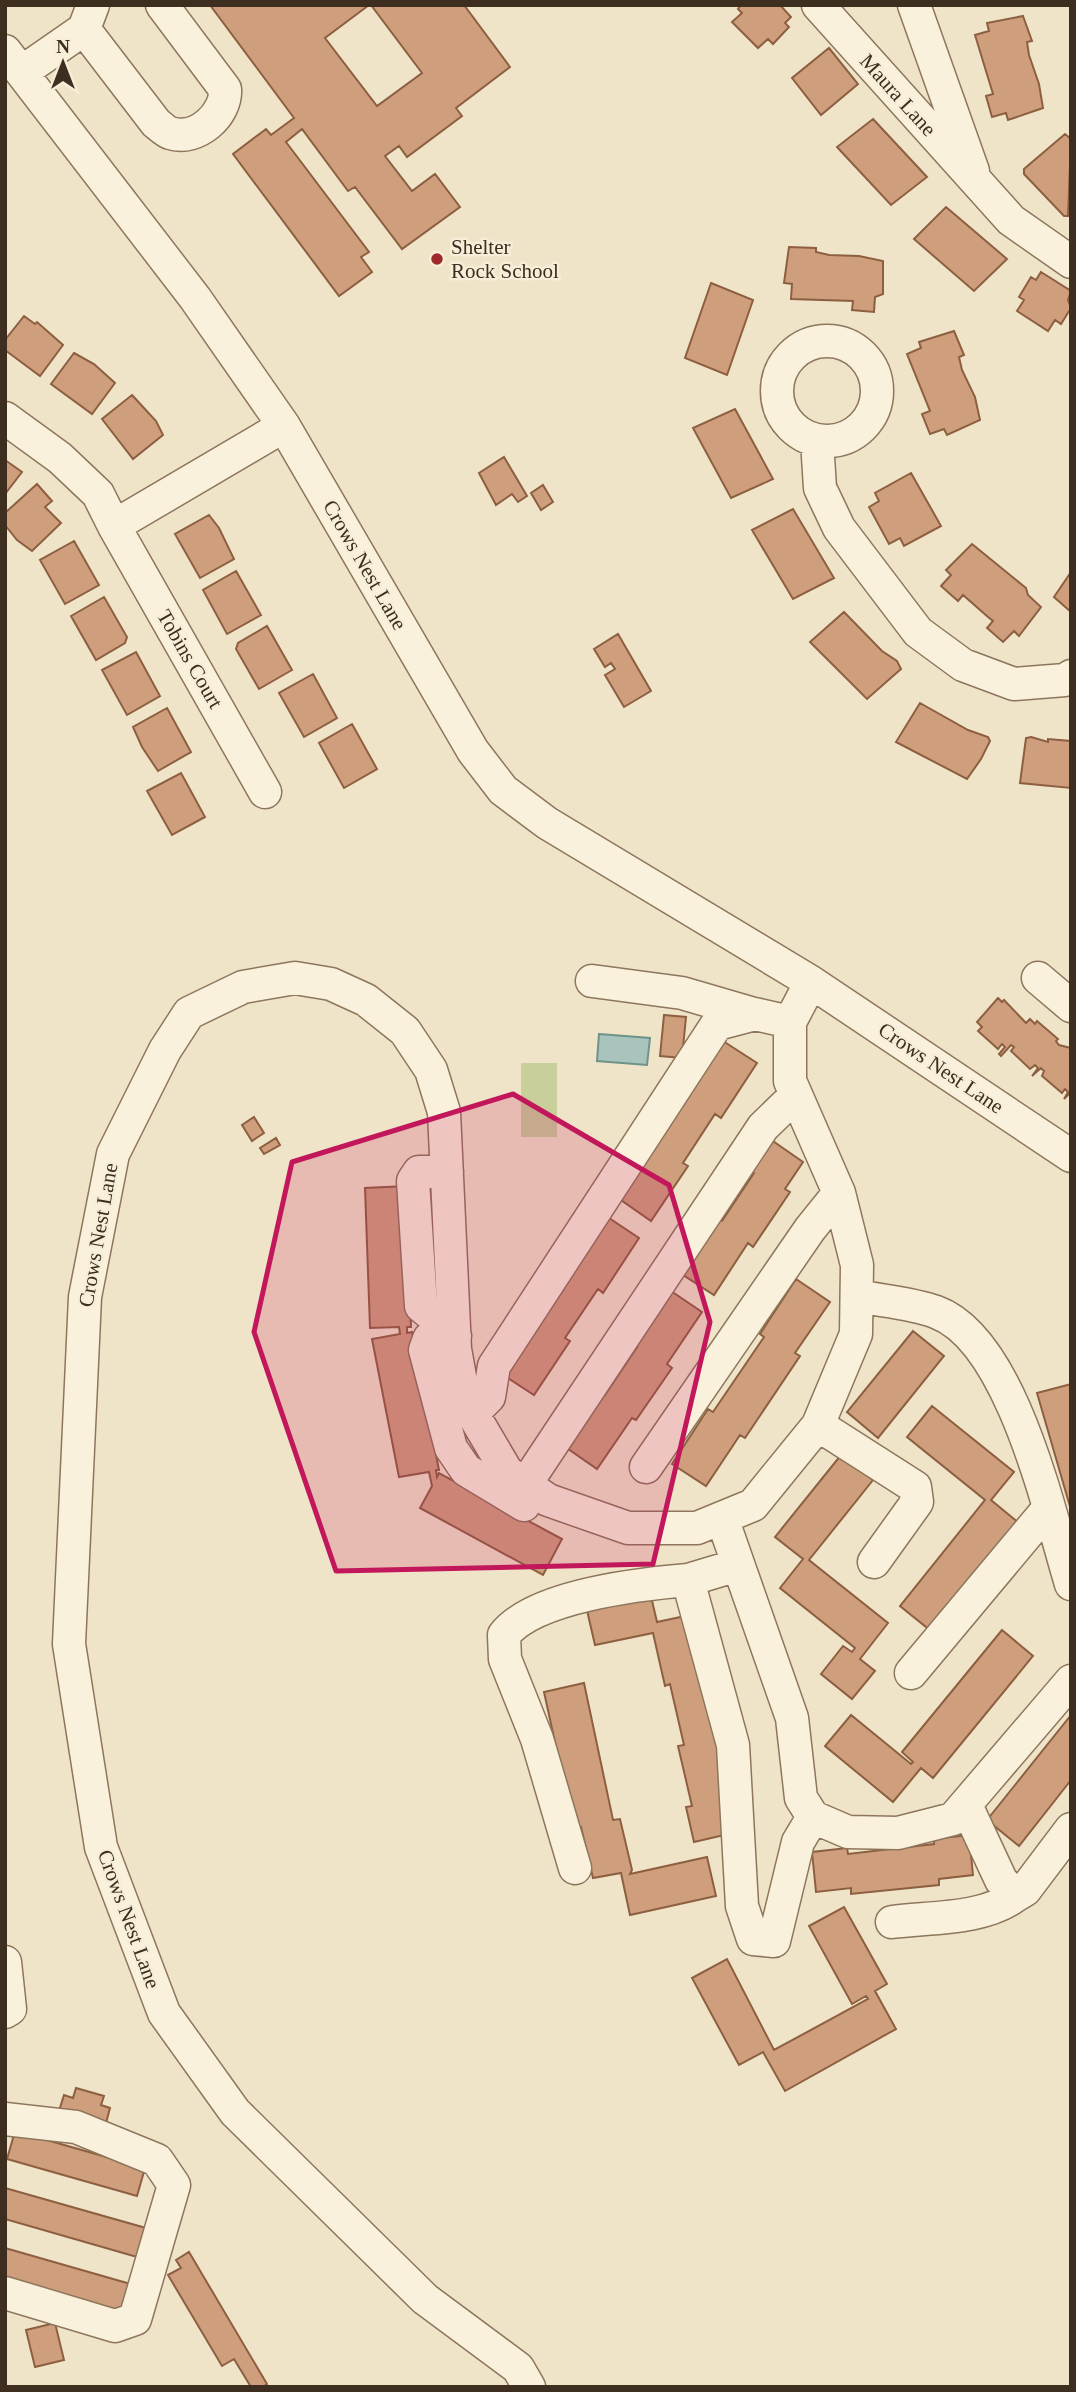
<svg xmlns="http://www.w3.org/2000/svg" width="1076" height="2392" viewBox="0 0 1076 2392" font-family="Georgia,serif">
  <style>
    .green { fill: #c9cf9b }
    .water { fill: #a9c4bc; stroke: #6f938a; stroke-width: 2 }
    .building { fill: #cf9f7d; stroke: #8d5f41; stroke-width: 2 }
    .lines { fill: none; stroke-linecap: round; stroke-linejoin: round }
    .minor-casing { stroke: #8d765c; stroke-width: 35 }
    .minor { stroke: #faf1dc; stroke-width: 32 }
    .marked { fill: #c2185b; fill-opacity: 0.2; stroke: #c2185b; stroke-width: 5; stroke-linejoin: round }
    .poi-dot { fill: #9e2a2b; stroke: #f7eed8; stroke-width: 2.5 }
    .labels { text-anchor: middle; stroke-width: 5; stroke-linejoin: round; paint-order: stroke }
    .street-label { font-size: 21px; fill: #3d2e20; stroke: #f7eed8 }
    .poi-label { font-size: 21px; fill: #3d2e20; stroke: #f7eed8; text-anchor: start }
  </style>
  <rect width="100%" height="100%" fill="#f0e4c8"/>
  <path class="green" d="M521,1063H557V1137H521Z"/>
  <path class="water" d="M599,1034L650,1038L647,1065L597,1061Z"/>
  <path class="building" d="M210,5H369L325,38L377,106L422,73L371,5H464L510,67L456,108L462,116L407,157L399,146L385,156L412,191L435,174L460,207L402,249L355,187L348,191L302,129L286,142L369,252L361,257L372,272L339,296L233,154L266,129L271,135L294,118Z
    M741,5H780L791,17L785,23L789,27L773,44L768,39L758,48L732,22L742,13L738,9Z
    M1023,16L1032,41L1027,42L1029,55L1039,84L1043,108L1008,120L1006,113L992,117L986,96L993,94L975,35L989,31L987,23Z
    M829,48L858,84L821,115L792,78Z
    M873,119L927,177L891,205L837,147Z
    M1065,134L1071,139L1068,216H1064L1024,174V169Z
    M946,207L1007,259L974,291L914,239Z
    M789,247L816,248V252L829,255L859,256L883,261V294L875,297L874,312L852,310L853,301L791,299L792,284L784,283Z
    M1041,272L1071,291L1068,300L1071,308L1061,324L1055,320L1048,331L1017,311L1024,300L1019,297L1031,277L1036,280Z
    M711,283L753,300L727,375L685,358Z
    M24,316L35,324L37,322L63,345L40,376L5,350V340Z
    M954,331L964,355L959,357L962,370L975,397L980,420L947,435L944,429L930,434L922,414L930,411L907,354L921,348L919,342Z
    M74,353L94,364L115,383L92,414L51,384Z
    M132,395L156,421L163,435L133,459L102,419Z
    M735,409L773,479L731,498L693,428Z
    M504,457L527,496L518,502L512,494L496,505L479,473Z
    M5,460L22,472L5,494Z
    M911,473L941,526L904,546L900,538L889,544L869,507L879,501L875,493Z
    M37,484L52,501L45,507L61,523L32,551L17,540L5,525V513Z
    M543,485L553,502L541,510L531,493Z
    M793,509L834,578L793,599L752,530Z
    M209,515L219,528L234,559L200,578L175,534Z
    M74,541L99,585L65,604L40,560Z
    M972,544L1026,588L1028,595L1041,607L1019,636L1014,631L1003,642L987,628L993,621L988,617L963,595L958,601L941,586L951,575L946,570Z
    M236,571L261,615L227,634L203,590Z
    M1071,572V612L1054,597Z
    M104,597L127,637L125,643L96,660L71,616Z
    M844,612L882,651L897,661L901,669L867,699L810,642Z
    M267,626L292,670L259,689L236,649L238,643Z
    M618,634L651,691L624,707L605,675L615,669L611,663L605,667L594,649Z
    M136,652L160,696L127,715L102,670Z
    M313,674L337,718L304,737L279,693Z
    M920,703L968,730L988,737L990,741L981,759L967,779L896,742Z
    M167,708L191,752L158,771L142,747L133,727Z
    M352,724L377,769L344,788L319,743Z
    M1031,737L1048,742V739L1071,741V788L1020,783L1026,738Z
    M181,773L205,817L172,835L147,791Z
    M998,998L1002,1002L1004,1000L1026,1023L1030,1019L1035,1024L1037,1021L1058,1039L1056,1041L1059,1045L1071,1048V1092L1064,1099L1068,1092L1065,1089L1062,1093L1042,1076L1044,1071L1041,1068L1032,1076L1038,1068L1035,1065L1030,1069L1011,1051L1014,1047L1011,1045L1001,1056L999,1054L1005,1047L1002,1044L998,1049L978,1031L982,1027L977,1022Z
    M664,1015L686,1017L682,1058L660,1056Z
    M723,1041L757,1063L721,1118L715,1114L683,1163L688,1166L651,1221L618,1198Z
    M254,1117L264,1133L252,1141L242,1125Z
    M276,1138L280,1145L264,1154L260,1148Z
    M770,1139L803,1162L785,1189L790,1192L753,1247L748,1243L714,1295L680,1273L717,1218L722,1221L754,1173L750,1170Z
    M406,1186L411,1327H407V1333L412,1332L439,1470H436L437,1477L439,1473L562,1539L543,1575L420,1508L432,1486L429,1472L399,1477L372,1339L400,1334L399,1327L370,1328L365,1188Z
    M606,1216L639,1238L603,1293L598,1289L565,1338L570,1341L534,1395L500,1373Z
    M796,1279L830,1302L795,1353L800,1356L745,1438L740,1435L706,1486L672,1464L708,1409L713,1412L764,1337L760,1334Z
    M668,1289L702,1312L667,1364L672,1368L636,1420L632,1418L597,1469L564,1446L600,1392L605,1395L637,1347L632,1344Z
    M913,1331L944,1356L878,1438L847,1412Z
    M1071,1384V1510L1037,1393Z
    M932,1406L1014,1472L991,1500L1019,1523L931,1631L900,1606L985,1500L907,1437Z
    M841,1455L873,1480L809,1560L888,1623L860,1659L875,1671L852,1699L821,1674L843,1646L852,1652L855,1648L780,1588L803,1559L775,1537Z
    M650,1592L657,1622L690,1615L731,1798L733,1833L694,1842L686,1807L692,1806L678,1746L684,1745L670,1684L665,1686L653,1633L595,1645L586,1606Z
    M1002,1630L1033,1656L933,1778L921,1768L893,1802L825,1746L851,1715L911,1764L913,1762L902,1752Z
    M584,1683L613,1820L620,1819L632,1870L630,1874L707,1857L716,1896L630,1915L621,1873L593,1878L581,1827L574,1829L544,1692Z
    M1071,1715V1780L1019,1846L987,1820Z
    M969,1835L973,1875L939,1879V1885L851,1894V1888L816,1892L812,1852L847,1848L848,1854L934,1844V1839Z
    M844,1907L887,1984L875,1991L896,2029L785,2091L763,2052L739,2065L692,1978L727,1959L774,2050L868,1999L866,1996L852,2004L809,1926Z
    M76,2088L104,2096L101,2105L110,2108L105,2127L58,2114L64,2095L73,2098Z
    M15,2131L145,2168L137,2196L7,2159Z
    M5,2188L153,2230L144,2259L5,2219Z
    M5,2248L134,2285L125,2313L5,2279Z
    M189,2252L267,2384L263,2387H251L234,2359L222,2366L168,2275L181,2268L176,2260Z
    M55,2323L64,2360L35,2367L26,2330Z"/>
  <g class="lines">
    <g class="minor-casing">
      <path id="minor" d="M818,5L1011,220L1071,262
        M914,5L973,171
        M84,29L156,123C160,126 166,132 170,133C197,142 227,114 225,89L162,5
        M5,51L195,298L284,426L473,751L503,790L547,823L811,982L1071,1156
        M22,72L84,29L93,5
        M777 391a50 50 0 1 1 100 0a50 50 0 1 1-100 0Z
        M5,418L60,458L98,494L114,526
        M817,441L820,488L839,528L918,632L963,665L1014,684L1065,680L1071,676
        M265,792L114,526L284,426
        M1038,978L1071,1006
        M592,981L682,993L754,1014
        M447,1172H419L413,1181L421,1306L432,1315L453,1314
        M857,1296C882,1301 912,1303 936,1312C1012,1340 1049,1512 1071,1584
        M455,1336L429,1339L425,1350L451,1448L466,1470L524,1505
        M472,1414L489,1397L494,1366L717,1024L755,1014L790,1022
        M818,1425L915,1487L917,1502L874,1562
        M646,1467L810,1229L839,1193
        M525,1485L763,1127L796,1095
        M722,1518L792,1718L801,1798L813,1817L848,1832L898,1833L953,1819L1071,1681
        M738,1565L688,1580L733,1745L742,1906L753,1939L774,1941L798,1842L813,1817
        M911,1673L1048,1509
        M966,1805L1001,1880L1015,1896L1025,1890L1071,1829
        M575,1868L537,1739L505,1659L504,1635C534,1596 640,1584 688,1580
        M892,1922C930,1917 983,1920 1015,1896
        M5,1962L10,2009L5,2012
        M5,2119L76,2127L157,2160L174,2185L135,2319L115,2326L5,2293
        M529,2387L518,2368L425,2299L235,2112L164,2013L101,1847L69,1644L85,1297L113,1154L165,1050L189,1013L243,987L295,978L331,984L366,1000L405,1031L431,1070L444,1112L455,1349L464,1399L507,1472L548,1500L628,1528H697L753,1505L818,1425L856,1334L857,1265L839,1193L790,1081V1022L811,982"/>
    </g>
    <use href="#minor" class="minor"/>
  </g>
  <path class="marked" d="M513,1094L669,1185L710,1322L653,1564L336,1571L254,1332L292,1162Z"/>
  <circle class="poi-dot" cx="437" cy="259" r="7"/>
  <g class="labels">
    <g class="street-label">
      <text transform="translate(898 95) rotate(48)" y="7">Maura Lane</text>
      <text transform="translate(365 565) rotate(60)" y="7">Crows Nest Lane</text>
      <text transform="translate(190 659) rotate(60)" y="7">Tobins Court</text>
      <text transform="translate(941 1068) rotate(34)" y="7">Crows Nest Lane</text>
      <text transform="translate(98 1235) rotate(-80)" y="7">Crows Nest Lane</text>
      <text transform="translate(129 1919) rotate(70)" y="7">Crows Nest Lane</text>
    </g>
    <g class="poi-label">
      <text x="451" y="254">Shelter<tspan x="451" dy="24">Rock School</tspan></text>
    </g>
  </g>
  <rect width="1076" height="2392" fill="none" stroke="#3d2e20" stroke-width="14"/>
  <g transform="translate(63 63)" stroke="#f7eed8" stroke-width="5" paint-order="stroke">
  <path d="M0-5L12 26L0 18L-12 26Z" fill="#3d2e20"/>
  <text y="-10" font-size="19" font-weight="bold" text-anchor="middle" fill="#3d2e20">N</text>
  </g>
</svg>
